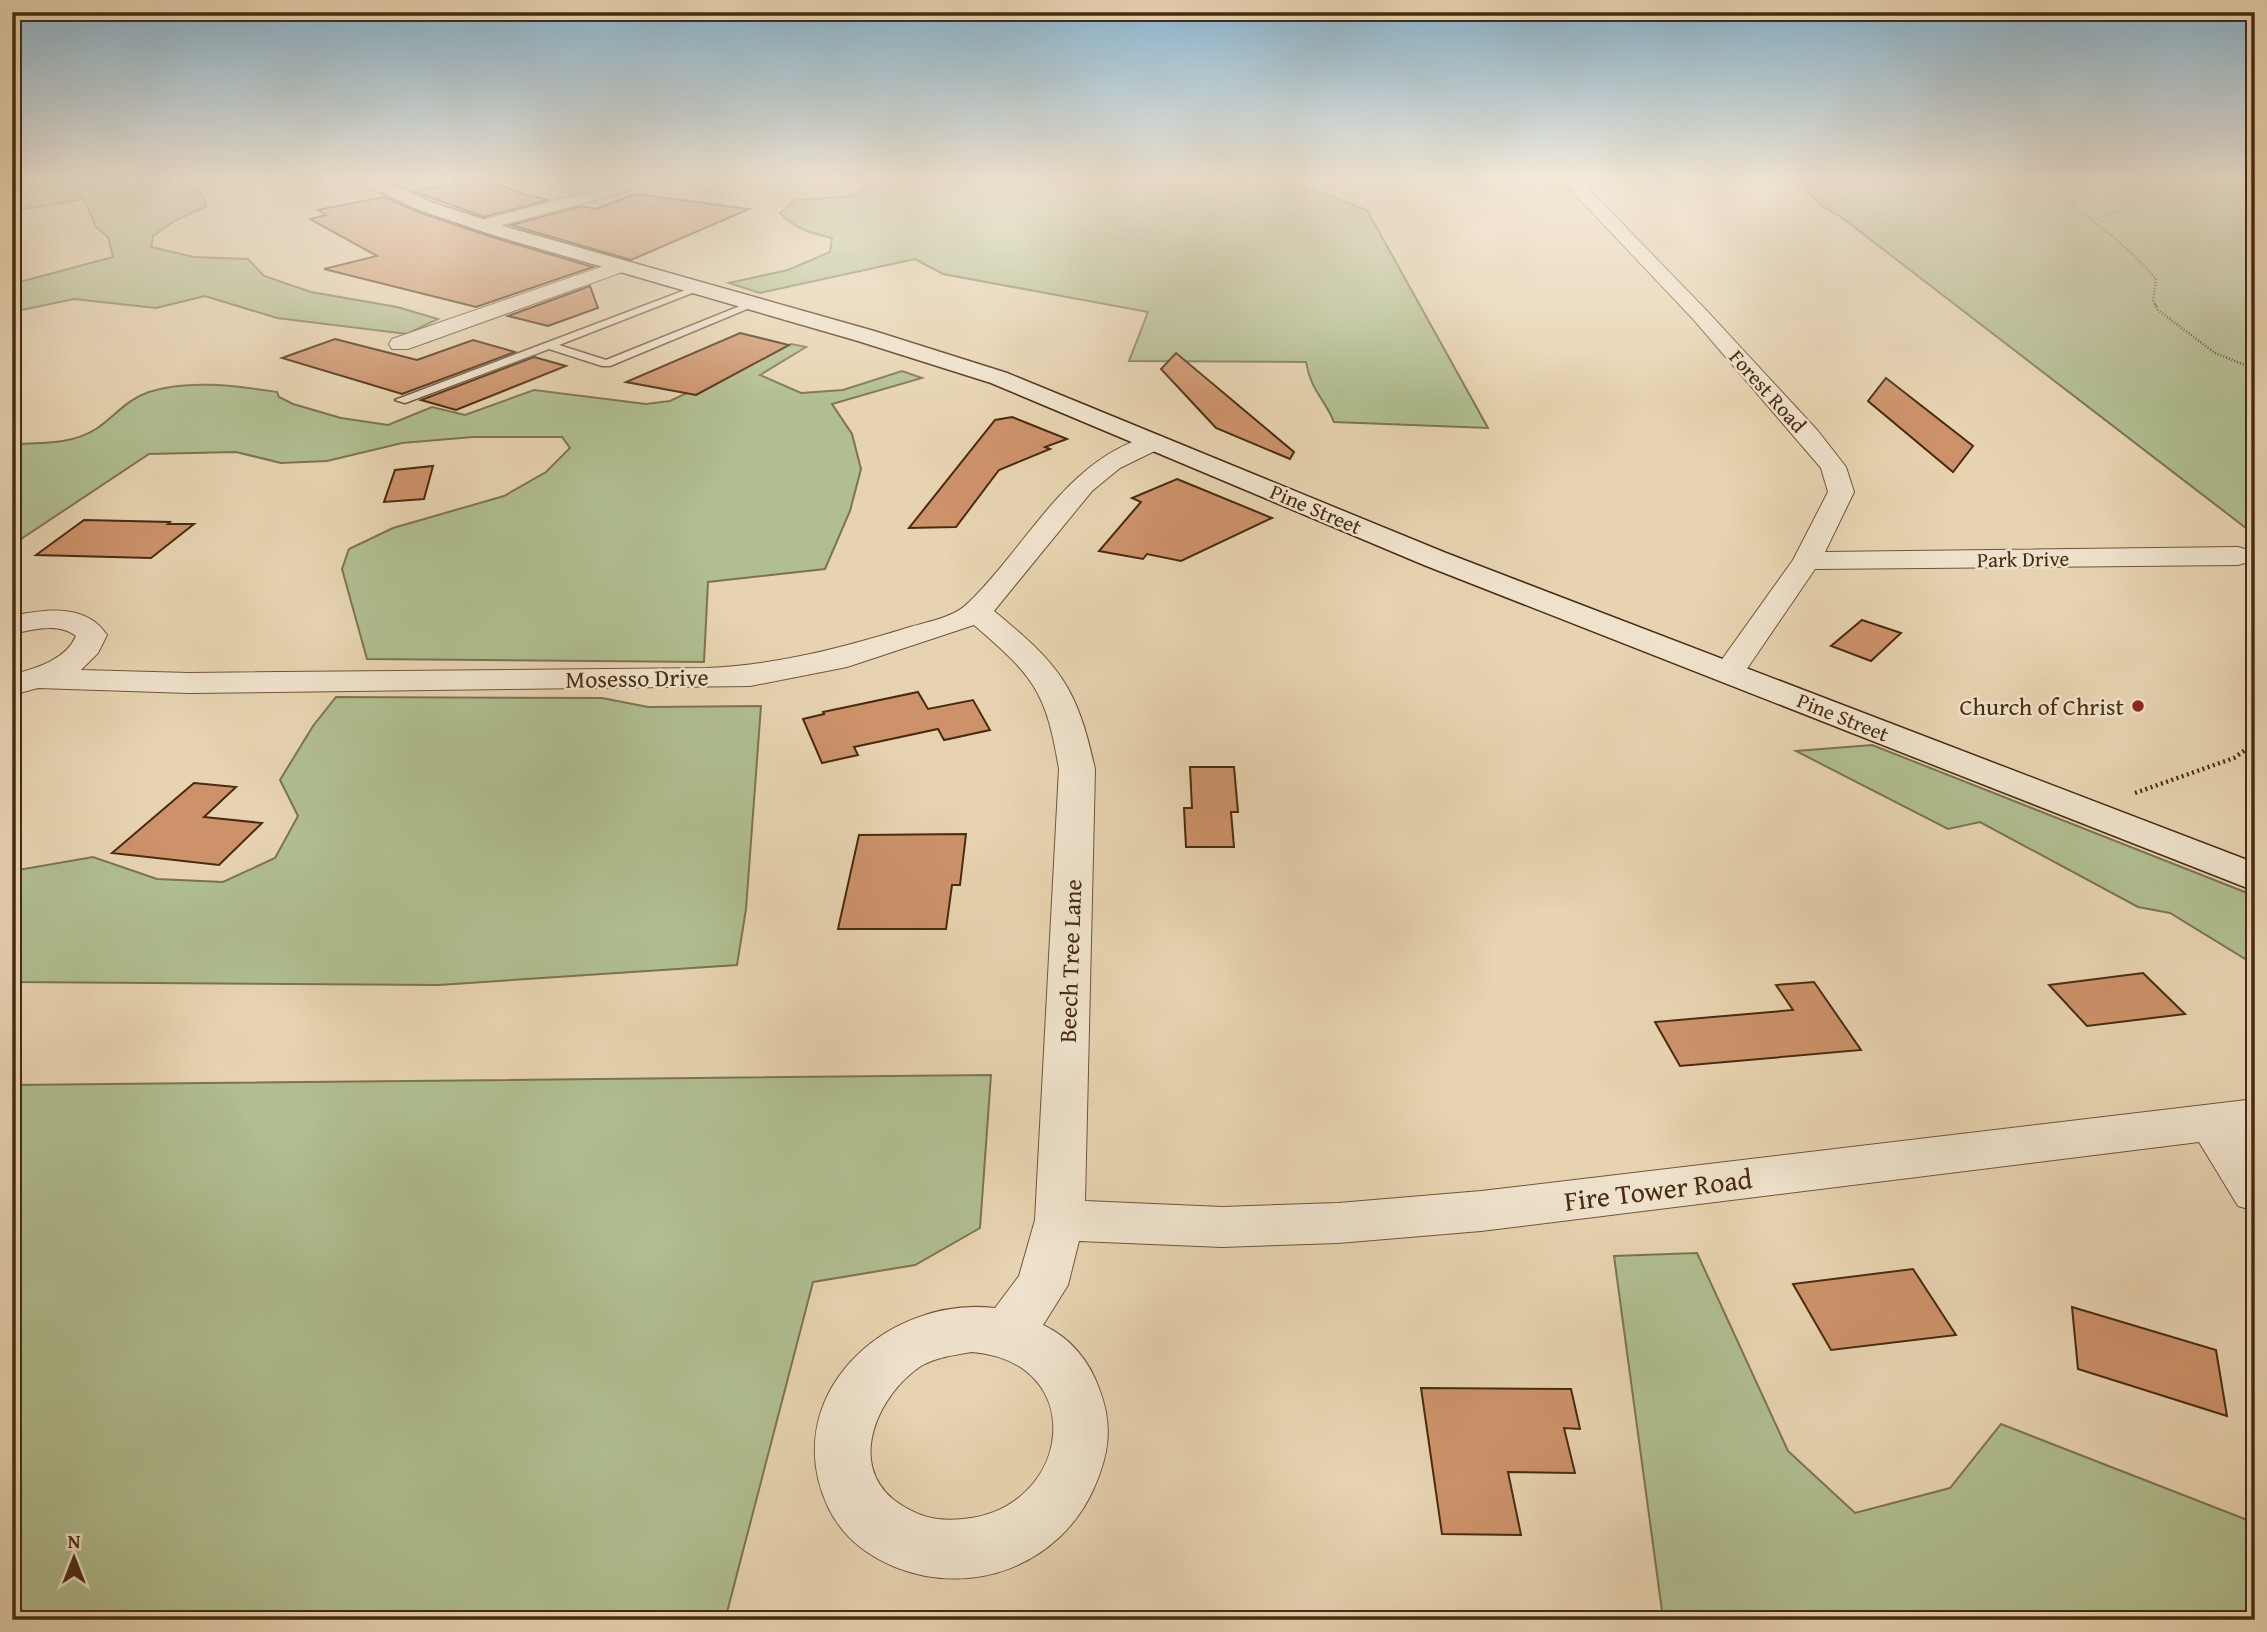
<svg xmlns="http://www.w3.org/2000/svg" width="2267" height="1632" font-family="'Gentium Book Plus',serif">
<rect width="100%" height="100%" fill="#e7d3b0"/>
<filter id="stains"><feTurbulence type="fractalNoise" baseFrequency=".00286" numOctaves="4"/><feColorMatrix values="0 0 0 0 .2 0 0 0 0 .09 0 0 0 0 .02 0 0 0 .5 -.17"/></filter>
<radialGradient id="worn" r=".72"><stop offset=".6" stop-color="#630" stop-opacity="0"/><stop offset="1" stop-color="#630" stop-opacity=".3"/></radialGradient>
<g fill="#b0be90" stroke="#7c7450" stroke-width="2">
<polygon points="12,178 186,178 186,183 201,193 207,206 174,221 153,236 151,247 194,257 248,259 264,276 311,292 397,307 438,319 407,334 277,318 205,296 156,308 74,299 12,312 12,284 113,257 108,237 96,227 84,199 12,211"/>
<path d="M873,178H1281L1367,210L1488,428L1334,422C1324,398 1311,391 1306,362L1129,361L1148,312L943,274L915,259L760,293L729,283L788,270L830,252L832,238C812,233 794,229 780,213L795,200L846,197L863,191V187Z"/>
<polygon points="1790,178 2255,178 2255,535 1841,217 1824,207"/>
<path d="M791,344L806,347L760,375L801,393L843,390L902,371L922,378L832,404L852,434L861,469L850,511L825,569L708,582L704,662L367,659L342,569L349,549L393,528L504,496L546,472L570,448L562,437H473L402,443L327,461L281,463L236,452L149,454L12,545V444C40,443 71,445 96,429C114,417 127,399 149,392C189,379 236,386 277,392L279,397L293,404L341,418L388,425L432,407L465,415L534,390L646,404L670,401Z"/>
<polygon points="336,697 602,698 648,707 761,706 746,909 737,965 439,985 12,982 12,871 93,857 157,879 223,882 275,858 298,816 280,780 313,726"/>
<polygon points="1872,745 2255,896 2255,965 2170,913 2138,907 1980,822 1948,829 1796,751"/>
<polygon points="991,1075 980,1228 915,1265 813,1282 725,1620 12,1620 12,1085"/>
<polygon points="1697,1253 1788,1451 1855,1513 1950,1488 2001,1424 2255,1523 2255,1620 1654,1620 1662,1611 1614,1256"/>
</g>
<g fill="#cd926a" stroke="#482b10" stroke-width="2">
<polygon points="485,179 526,195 549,200 484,217 413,191"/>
<polygon points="635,194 749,209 631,260 511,225 582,206 596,209"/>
<polygon points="384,197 418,212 495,238 593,267 476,307 324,269 377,256 310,219 326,215 318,210"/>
<polygon points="590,286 598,308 548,326 508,316"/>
<polygon points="740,333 789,345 696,395 626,382"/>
<polygon points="335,339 417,360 473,340 515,352 402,394 282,358"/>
<polygon points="1176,353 1294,452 1290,459 1216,428 1161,369"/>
<polygon points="534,357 566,366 456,410 421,400"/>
<polygon points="1886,378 1973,446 1953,472 1868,401"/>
<polygon points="1012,417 1067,439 1045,447 1050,449 999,470 956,527 909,528 995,420"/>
<polygon points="433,466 424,499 384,502 395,470"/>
<polygon points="1177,479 1272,518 1181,561 1147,554 1143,559 1099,551 1141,502 1132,498"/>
<polygon points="84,520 170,522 168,524 194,524 151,558 36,555"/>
<polygon points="1862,620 1901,633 1871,661 1831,646"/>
<polygon points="918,692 928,709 973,700 990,730 944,740 938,729 854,747 858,755 822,763 803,719 824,714 823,712"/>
<polygon points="1190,767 1234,767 1238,812 1231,812 1234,847 1186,847 1184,808 1192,808"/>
<polygon points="194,783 236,787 204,817 262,823 219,865 112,853"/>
<polygon points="966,834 960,885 952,885 946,929 838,929 859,835"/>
<polygon points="2143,973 2185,1014 2087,1026 2049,985"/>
<polygon points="1814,982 1861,1050 1680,1066 1655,1022 1793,1010 1776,985"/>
<polygon points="1913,1269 1956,1335 1831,1350 1793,1284"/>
<polygon points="2072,1307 2216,1350 2227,1416 2078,1369"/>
<polygon points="1421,1388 1571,1389 1580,1429 1564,1428 1575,1473 1508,1472 1521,1535 1442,1534"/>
</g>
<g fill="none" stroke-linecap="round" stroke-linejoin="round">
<g stroke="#705538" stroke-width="3">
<polygon id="lane" points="696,286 705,288 559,345 606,360 750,302 759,304 610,366 602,366 549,349 405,403 395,400"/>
</g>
<g stroke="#705538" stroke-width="2">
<g id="street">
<polygon points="641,178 667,178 665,181 484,230 475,225 478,221"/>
<polygon points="1439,178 1636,178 1628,183 1587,187 1707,311 1818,431 1846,467 1854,492 1825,552 2238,547 2248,550 2252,556 2248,562 2238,565 1815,569 1740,679 1729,682 1718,679 1713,672 1793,560 1828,492 1821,468 1693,319 1569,188 1447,183"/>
<polygon points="621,260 630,266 628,270 408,349 392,349 389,344 392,339"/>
<path d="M1154,435L1163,437L1166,442L1163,447L1120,468L1092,491L994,611C1058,664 1077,685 1095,769L1085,1201L1222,1207L1338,1203L1481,1191L2255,1099V1135L2245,1136L2255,1151V1211L2238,1206L2199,1142L1481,1231L1338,1243L1222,1247L1079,1241L1068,1285L1043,1325C1071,1338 1090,1362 1100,1391C1113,1426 1109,1454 1094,1488C1060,1565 972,1598 895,1567C866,1555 843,1537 829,1509C775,1398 885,1295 995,1308L1019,1276L1035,1220L1059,769C1046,690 1033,676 974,625L847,667L750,686L189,693L38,688L12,695V675C36,668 66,660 76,636C58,622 33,630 12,634V616C45,609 86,603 107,635L98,653L81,670L189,673L707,668C777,665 842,648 910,627C927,622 955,617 968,603C1028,546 1067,456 1154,435ZM972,1352C1091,1362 1072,1509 963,1519C935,1522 916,1516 894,1500C846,1462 880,1393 921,1366C936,1357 955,1355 972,1352Z"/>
</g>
</g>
<g stroke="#482b10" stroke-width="3">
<polygon id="secondary" points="357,178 379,178 431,202 510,228 874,331 1007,373 1446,553 2255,863 2255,891 1424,565 991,383 858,341 496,236 419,210 359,182"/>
</g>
<g stroke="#482b10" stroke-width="2" stroke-dasharray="1 2" stroke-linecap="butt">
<path d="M2013,178C2071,200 2114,232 2156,279L2153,300L2156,306"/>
<polyline points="2171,181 2255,189"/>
<polyline points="2097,219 2124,208 2132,198 2156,192 2171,181 2166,178"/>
</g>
<polyline stroke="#482b10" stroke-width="2.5" stroke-dasharray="1 2" stroke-linecap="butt" points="2155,304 2158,310 2215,353 2255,369"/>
<polyline stroke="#482b10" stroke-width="4.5" stroke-dasharray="2 3.5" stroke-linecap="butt" points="2135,793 2234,758 2255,743"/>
<use href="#lane" fill="#efe2cc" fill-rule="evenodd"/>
<use href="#street" fill="#efe2cc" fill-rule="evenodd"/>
<use href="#secondary" fill="#efe2cc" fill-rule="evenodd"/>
</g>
<linearGradient id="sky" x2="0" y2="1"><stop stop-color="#87b5d1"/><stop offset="0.44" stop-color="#f4ebdb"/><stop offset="1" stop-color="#f4ebdb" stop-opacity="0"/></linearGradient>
<rect width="2267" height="406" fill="url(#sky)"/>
<circle fill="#8f2418" stroke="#efe2cc" stroke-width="2.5" cx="2138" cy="706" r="7"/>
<g text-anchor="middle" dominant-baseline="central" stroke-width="5" stroke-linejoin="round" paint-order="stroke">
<g font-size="21" fill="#482b10" stroke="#efe2cc">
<text transform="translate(1768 391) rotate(48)">Forest Road</text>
<text transform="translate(1316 509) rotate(23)">Pine Street</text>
<text transform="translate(2023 559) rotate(-1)">Park Drive</text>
<text transform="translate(1843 717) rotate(22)">Pine Street</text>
</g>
<g font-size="24" fill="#482b10" stroke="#efe2cc">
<text transform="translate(637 678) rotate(-1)">Mosesso Drive</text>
<text transform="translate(1070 961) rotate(-88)">Beech Tree Lane</text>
</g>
<g font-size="24" fill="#482b10" stroke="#efe2cc" text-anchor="end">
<text x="2124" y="706">Church of Christ</text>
</g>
<g font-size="28" fill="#482b10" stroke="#efe2cc">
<text transform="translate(1658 1189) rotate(-7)">Fire Tower Road</text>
</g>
</g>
<rect width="2267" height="1632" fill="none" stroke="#e7d3b0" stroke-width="42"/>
<rect x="14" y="14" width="2239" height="1604" fill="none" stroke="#482b10" stroke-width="3.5"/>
<rect x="21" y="21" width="2225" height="1590" fill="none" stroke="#482b10" stroke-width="2"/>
<g transform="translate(74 1558)" stroke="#efe2cc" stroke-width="5" paint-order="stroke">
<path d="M0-5L12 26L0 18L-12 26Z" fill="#482b10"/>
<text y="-10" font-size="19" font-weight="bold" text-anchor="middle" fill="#482b10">N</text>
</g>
<rect width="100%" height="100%" filter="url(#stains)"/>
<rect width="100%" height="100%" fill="url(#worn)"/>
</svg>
